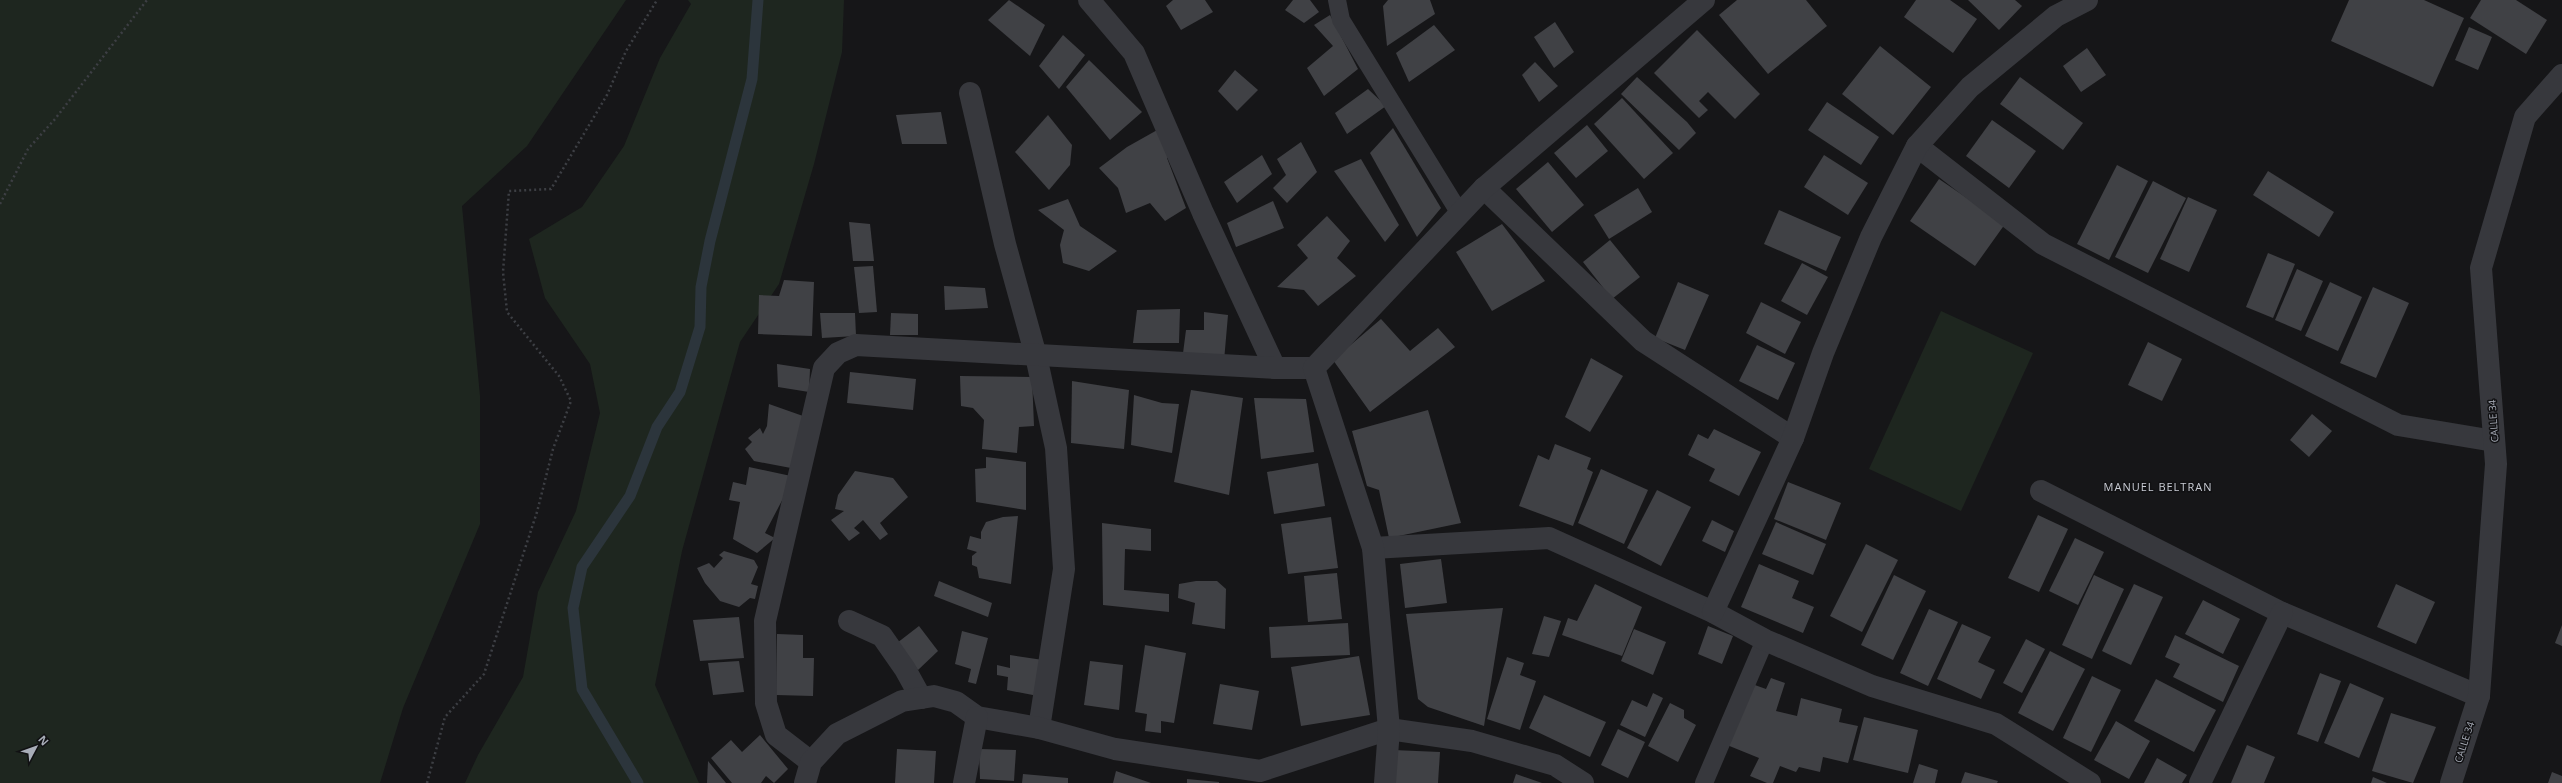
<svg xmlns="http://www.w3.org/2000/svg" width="2562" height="783" font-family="'Open Sans',sans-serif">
<rect width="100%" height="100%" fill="#161618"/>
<g fill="#1e261f">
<polygon points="0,0 626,0 527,146 462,206 480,396 480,524 403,708 380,783 0,783"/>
<polygon points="688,0 844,0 842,52 814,164 779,284 740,342 682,551 655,685 699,783 465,783 478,755 523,677 538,592 576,511 600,413 590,364 545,298 529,239 582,207 624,146 660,58 691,4"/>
<polygon points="1941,311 2033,353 1961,511 1869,469"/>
</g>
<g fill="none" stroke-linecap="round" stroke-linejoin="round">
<polyline stroke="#2c353c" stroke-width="11" points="638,783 582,689 573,608 582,567 630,496 657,427 680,392 700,327 701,287 710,241 752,79 758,0"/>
</g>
<g fill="#404145">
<polygon points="1009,0 1045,25 1030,56 988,20"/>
<polygon points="1173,0 1205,0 1213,12 1181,30 1166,6"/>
<polygon points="1293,0 1310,0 1319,12 1304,23 1285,10"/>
<polygon points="1388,0 1430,0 1435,14 1387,46 1383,6"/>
<polygon points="1737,0 1806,0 1827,26 1768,74 1719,15"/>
<polygon points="1916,0 1950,0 1977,19 1953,53 1904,17"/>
<polygon points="1968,0 2015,0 2022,6 1999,30"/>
<polygon points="2349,0 2424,0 2464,18 2433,87 2331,41"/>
<polygon points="2481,0 2516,0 2547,20 2526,54 2470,18"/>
<polygon points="1330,15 1358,69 1324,96 1307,68 1333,46 1314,25"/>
<polygon points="1555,22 1574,52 1554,68 1534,37"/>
<polygon points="1434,25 1455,50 1409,82 1396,53"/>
<polygon points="2469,27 2492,37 2478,70 2455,60"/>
<polygon points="1697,30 1760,94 1735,119 1708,92 1699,101 1708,110 1699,118 1654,73"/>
<polygon points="1063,35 1085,55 1059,89 1039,66"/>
<polygon points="1880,46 1931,87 1893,135 1842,94"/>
<polygon points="2087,48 2106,75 2081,92 2063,66"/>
<polygon points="1089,60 1142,112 1110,140 1066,87"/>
<polygon points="1535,62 1558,86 1539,102 1522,75"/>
<polygon points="1235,70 1258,90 1237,111 1218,91"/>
<polygon points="1637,77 1687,122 1696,133 1679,150 1621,94"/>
<polygon points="2020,77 2083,123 2063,150 2000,104"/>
<polygon points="1368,89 1386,106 1347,134 1335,113"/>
<polygon points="1622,98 1673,153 1644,179 1594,124"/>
<polygon points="1827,102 1879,137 1861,165 1808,130"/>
<polygon points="941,112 947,144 902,144 896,115"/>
<polygon points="1048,115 1072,145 1070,165 1049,190 1015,152"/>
<polygon points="1992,120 2036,151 2009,188 1966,156"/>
<polygon points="1587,125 1608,151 1576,178 1554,153"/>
<polygon points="1393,128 1441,208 1417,237 1370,153"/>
<polygon points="1159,129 1172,155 1167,158 1186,208 1165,221 1150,203 1126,213 1118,188 1099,168 1127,147"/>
<polygon points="1301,142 1317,172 1287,203 1273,188 1286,175 1277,159"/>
<polygon points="1262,155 1272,174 1237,203 1224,182"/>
<polygon points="1824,155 1868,183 1848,215 1804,187"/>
<polygon points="1361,159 1399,225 1385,242 1334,171"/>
<polygon points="1548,162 1584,205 1552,232 1516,189"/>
<polygon points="2117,165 2148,181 2109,260 2077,244"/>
<polygon points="2268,171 2334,212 2319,237 2253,195"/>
<polygon points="1939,179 2005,224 1975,266 1910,221"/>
<polygon points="2153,181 2186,198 2148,273 2115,257"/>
<polygon points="1638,188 1652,212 1609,239 1594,215"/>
<polygon points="2188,197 2217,210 2189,272 2160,259"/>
<polygon points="1068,199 1080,226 1117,251 1089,271 1063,263 1060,245 1064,230 1038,210"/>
<polygon points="1273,201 1284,228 1236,247 1227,223"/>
<polygon points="1779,210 1841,237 1826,271 1764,244"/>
<polygon points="1327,216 1350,241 1337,258 1356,276 1318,306 1304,290 1277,287 1308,258 1297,245"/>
<polygon points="849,222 870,224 874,261 853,261"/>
<polygon points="1502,224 1545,281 1492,311 1456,252"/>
<polygon points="1610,240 1640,277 1612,299 1583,262"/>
<polygon points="2268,253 2295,264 2273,318 2246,307"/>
<polygon points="1802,263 1828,277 1807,315 1781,301"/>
<polygon points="873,266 877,312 859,313 854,267"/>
<polygon points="2297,269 2323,281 2301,331 2275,320"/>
<polygon points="784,280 814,282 812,336 758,334 759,295 779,296"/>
<polygon points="1678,282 1709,295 1685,350 1655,338"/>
<polygon points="2330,282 2362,297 2338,351 2305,336"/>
<polygon points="944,286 985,288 988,308 945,310"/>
<polygon points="2373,287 2409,303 2376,378 2340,363"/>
<polygon points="1761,302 1801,322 1785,354 1746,333"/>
<polygon points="1180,309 1179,343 1133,343 1137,310"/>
<polygon points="1204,312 1228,315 1224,361 1182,361 1186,330 1204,330"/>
<polygon points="820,313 855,313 856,336 822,338"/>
<polygon points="891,313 918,314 918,335 890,335"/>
<polygon points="1381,319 1410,351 1438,328 1455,347 1370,412 1333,360"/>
<polygon points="2148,342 2182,359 2162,401 2128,385"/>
<polygon points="1757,345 1795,363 1778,400 1739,381"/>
<polygon points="1591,358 1623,376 1590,432 1565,417"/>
<polygon points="777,364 810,369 809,392 778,387"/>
<polygon points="850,372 916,379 913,410 847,403"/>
<polygon points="960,376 1032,377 1034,426 1019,427 1017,453 982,449 984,420 973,408 961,406"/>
<polygon points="1072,381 1129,390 1124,449 1071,443"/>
<polygon points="1191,390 1243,398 1229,495 1174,482"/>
<polygon points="1134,395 1162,403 1179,404 1172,453 1131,445"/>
<polygon points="1254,398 1306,399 1314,452 1261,459"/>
<polygon points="769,404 803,416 791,468 754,461 745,449 752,442 748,438 760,428 763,434 767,426"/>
<polygon points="1428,410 1461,523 1389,538 1379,490 1367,486 1352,431"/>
<polygon points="2312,414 2332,431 2309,457 2290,440"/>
<polygon points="1714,429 1761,452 1739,496 1709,481 1715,469 1688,455 1698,434 1708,439"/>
<polygon points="1555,444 1591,458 1587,469 1593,472 1573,526 1519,506 1538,455 1549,460"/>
<polygon points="986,457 1026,462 1026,510 976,502 975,469 986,468"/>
<polygon points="1318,463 1325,506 1274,514 1267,472"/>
<polygon points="749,467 791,476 788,489 765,533 775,538 757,553 733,539 740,502 729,500 733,482 746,485"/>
<polygon points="1601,469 1648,490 1624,544 1578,523"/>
<polygon points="855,471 893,478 908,497 880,523 888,534 880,540 863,520 854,528 860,533 849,541 831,520 844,511 835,509 838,495"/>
<polygon points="1788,482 1841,503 1826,540 1774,519"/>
<polygon points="1657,490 1691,507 1661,566 1627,548"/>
<polygon points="2038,515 2068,529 2039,592 2008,578"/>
<polygon points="1018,516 1011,584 979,578 977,567 972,565 972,556 977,552 967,549 970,536 981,539 981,532 986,522 1003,517"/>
<polygon points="1331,517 1338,568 1288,574 1281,524"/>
<polygon points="1712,520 1734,531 1725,552 1702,541"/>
<polygon points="1776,522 1826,544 1813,575 1762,554"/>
<polygon points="1102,523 1151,529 1151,551 1125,549 1124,590 1169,594 1169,612 1103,605"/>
<polygon points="2075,538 2104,552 2078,605 2049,591"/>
<polygon points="1866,544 1898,560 1862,632 1830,616"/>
<polygon points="724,551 754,560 758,567 751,584 758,586 755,599 750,598 739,607 720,601 705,583 697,568 709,563 714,568 723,558 719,555"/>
<polygon points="1441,559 1447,603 1405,608 1400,564"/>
<polygon points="1759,564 1799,581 1792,598 1814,607 1803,633 1741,607"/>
<polygon points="1337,573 1342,619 1308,622 1304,576"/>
<polygon points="1894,575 1926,591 1893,660 1861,645"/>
<polygon points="2094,575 2124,589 2092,659 2062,645"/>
<polygon points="939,581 992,603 988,617 934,596"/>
<polygon points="1196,581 1217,581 1226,589 1225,629 1192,624 1195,603 1178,598 1179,584"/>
<polygon points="1595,584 1642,607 1622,656 1562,635 1568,618 1577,621"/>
<polygon points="2134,584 2163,597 2131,665 2102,651"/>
<polygon points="2396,584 2435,602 2416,644 2377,627"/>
<polygon points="2203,600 2240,619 2223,654 2185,634"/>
<polygon points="1503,608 1484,726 1428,707 1418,699 1406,614"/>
<polygon points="1929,609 1958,622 1928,686 1900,673"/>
<polygon points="1544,616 1561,621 1549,657 1532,654"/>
<polygon points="739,617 744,658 700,661 693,620"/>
<polygon points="1348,623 1350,655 1271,658 1269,627"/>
<polygon points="1962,624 1991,637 1978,662 1995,670 1981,699 1937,679"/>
<polygon points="2562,625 2562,646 2555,643"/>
<polygon points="919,626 938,651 918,670 897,643"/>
<polygon points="1708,626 1733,636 1722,664 1698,654"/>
<polygon points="1634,629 1666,642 1653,675 1621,661"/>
<polygon points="962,631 988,638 976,684 968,682 971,669 955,664"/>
<polygon points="777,634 803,635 803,658 814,658 813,696 776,695"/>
<polygon points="2175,635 2239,666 2223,702 2173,677 2180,664 2165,657"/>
<polygon points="2026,639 2045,649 2022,693 2003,683"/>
<polygon points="1145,645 1186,653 1174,723 1161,721 1161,733 1145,731 1147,714 1135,712"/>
<polygon points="2050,651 2085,669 2053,731 2018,713"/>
<polygon points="1010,655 1043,660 1038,696 1007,690 1008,677 997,675 997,665 1010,668"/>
<polygon points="1359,656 1370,715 1301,726 1291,667"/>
<polygon points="1507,657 1524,663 1520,675 1536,681 1520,730 1487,719"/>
<polygon points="739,661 744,692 713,695 708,663"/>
<polygon points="1090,661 1123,665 1119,710 1084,705"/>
<polygon points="2320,673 2341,681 2318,742 2297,734"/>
<polygon points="2092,676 2121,690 2091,752 2063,738"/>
<polygon points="1771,678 1785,683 1776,711 1797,716 1801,698 1842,709 1839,722 1858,726 1848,763 1823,757 1820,772 1799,767 1796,772 1780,766 1773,783 1767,783 1750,776 1759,758 1727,745 1752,684 1766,689"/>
<polygon points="2156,679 2216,710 2194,752 2134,721"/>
<polygon points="2350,683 2384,698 2359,758 2324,743"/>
<polygon points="1220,684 1259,691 1252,730 1213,724"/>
<polygon points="1653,693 1663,698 1645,737 1620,725 1632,700 1647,707"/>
<polygon points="1544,695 1606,722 1590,757 1529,728"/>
<polygon points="1670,703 1684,710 1684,718 1696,725 1678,762 1648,746"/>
<polygon points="2391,713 2436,727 2413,783 2372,771"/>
<polygon points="1864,717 1918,730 1908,773 1853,760"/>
<polygon points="2116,721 2150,741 2129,779 2094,760"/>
<polygon points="1618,729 1645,742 1628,778 1601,765"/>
<polygon points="760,735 788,769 774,783 766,776 761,783 732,783 711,758 731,740 742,752"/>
<polygon points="2247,745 2275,757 2264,783 2231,783"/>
<polygon points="897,749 936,751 934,783 895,783"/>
<polygon points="979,749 1016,750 1014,781 980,779"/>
<polygon points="1393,750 1440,752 1438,783 1391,783"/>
<polygon points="2157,758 2187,775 2182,783 2144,783"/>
<polygon points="708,761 726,783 707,783"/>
<polygon points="1919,764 1938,770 1935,783 1913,783"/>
<polygon points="1116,771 1151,783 1113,783"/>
<polygon points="1965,772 1998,781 1997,783 1961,783"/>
<polygon points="2552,772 2562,776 2562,783 2548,783"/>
<polygon points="1023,774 1068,778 1068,783 1022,783"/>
<polygon points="1516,774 1542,783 1513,783"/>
<polygon points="2373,777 2387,783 2371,783"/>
<polygon points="1187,779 1219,782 1219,783 1187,783"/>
</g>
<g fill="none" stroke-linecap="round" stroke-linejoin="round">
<g stroke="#3d3f44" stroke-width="2.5" stroke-dasharray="2 3" stroke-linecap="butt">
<polyline points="0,204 28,149 55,119 147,0"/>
<polyline points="427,783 445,717 484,674 537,512 553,449 571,401 559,376 507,312 503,272 509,191 551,189 607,95 626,51 657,0"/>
</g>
<g stroke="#37383d" stroke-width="18">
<polyline points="1337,0 1341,20 1459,212"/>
<polyline points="1704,783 1765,640"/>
</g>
<g stroke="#37383d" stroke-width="22">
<polyline points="1089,0 1134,53 1203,213 1275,368"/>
<polyline points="970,93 1005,244 1036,356 1056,448 1064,569 1039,728"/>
<polyline points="1917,146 2043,244 2398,425 2494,441"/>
<polyline points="1484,188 1643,341 1793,438"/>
<polyline points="2041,491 2282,613 2479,696"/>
<polyline points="1373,548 1549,538 1713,612 1765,640 1872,686 1996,724 2090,783"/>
<polyline points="1713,612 1793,438 1823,353 1871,237 1917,146 1970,87 2056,16 2087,0"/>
<polyline points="849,621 882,636 905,669 921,698"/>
<polyline points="811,762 776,735 766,703 765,621 824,368 838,353 856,345 1275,368 1314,368"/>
<polyline points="805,783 811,762 837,734 902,701 934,696 956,702 977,717 1039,728 1115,749 1260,771 1389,729 1472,741 1555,765 1583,783"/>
<polyline points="964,783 977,717"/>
<polyline points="1385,783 1389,729 1373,548 1314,368 1484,188 1704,0"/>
<polyline points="2200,783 2282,613"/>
<polyline points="2451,783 2479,696 2496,464 2481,268 2525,117 2562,75"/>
</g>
</g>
<g text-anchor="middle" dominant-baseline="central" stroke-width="3" stroke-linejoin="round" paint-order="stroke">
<g font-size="10" fill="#a8adb8" stroke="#111113">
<text transform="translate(2493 421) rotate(-94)">CALLE 34</text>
<text transform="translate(2464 742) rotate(-72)">CALLE 34</text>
</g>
<g font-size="11" letter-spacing="1" fill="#c9ccd4" stroke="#111113">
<text x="2158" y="486">MANUEL BELTRAN</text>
</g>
</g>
<g transform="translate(36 747) rotate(49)" stroke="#111113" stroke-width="3" paint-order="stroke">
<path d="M0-3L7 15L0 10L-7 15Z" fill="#a8adb8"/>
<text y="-6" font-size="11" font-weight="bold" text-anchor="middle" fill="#a8adb8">N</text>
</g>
</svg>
